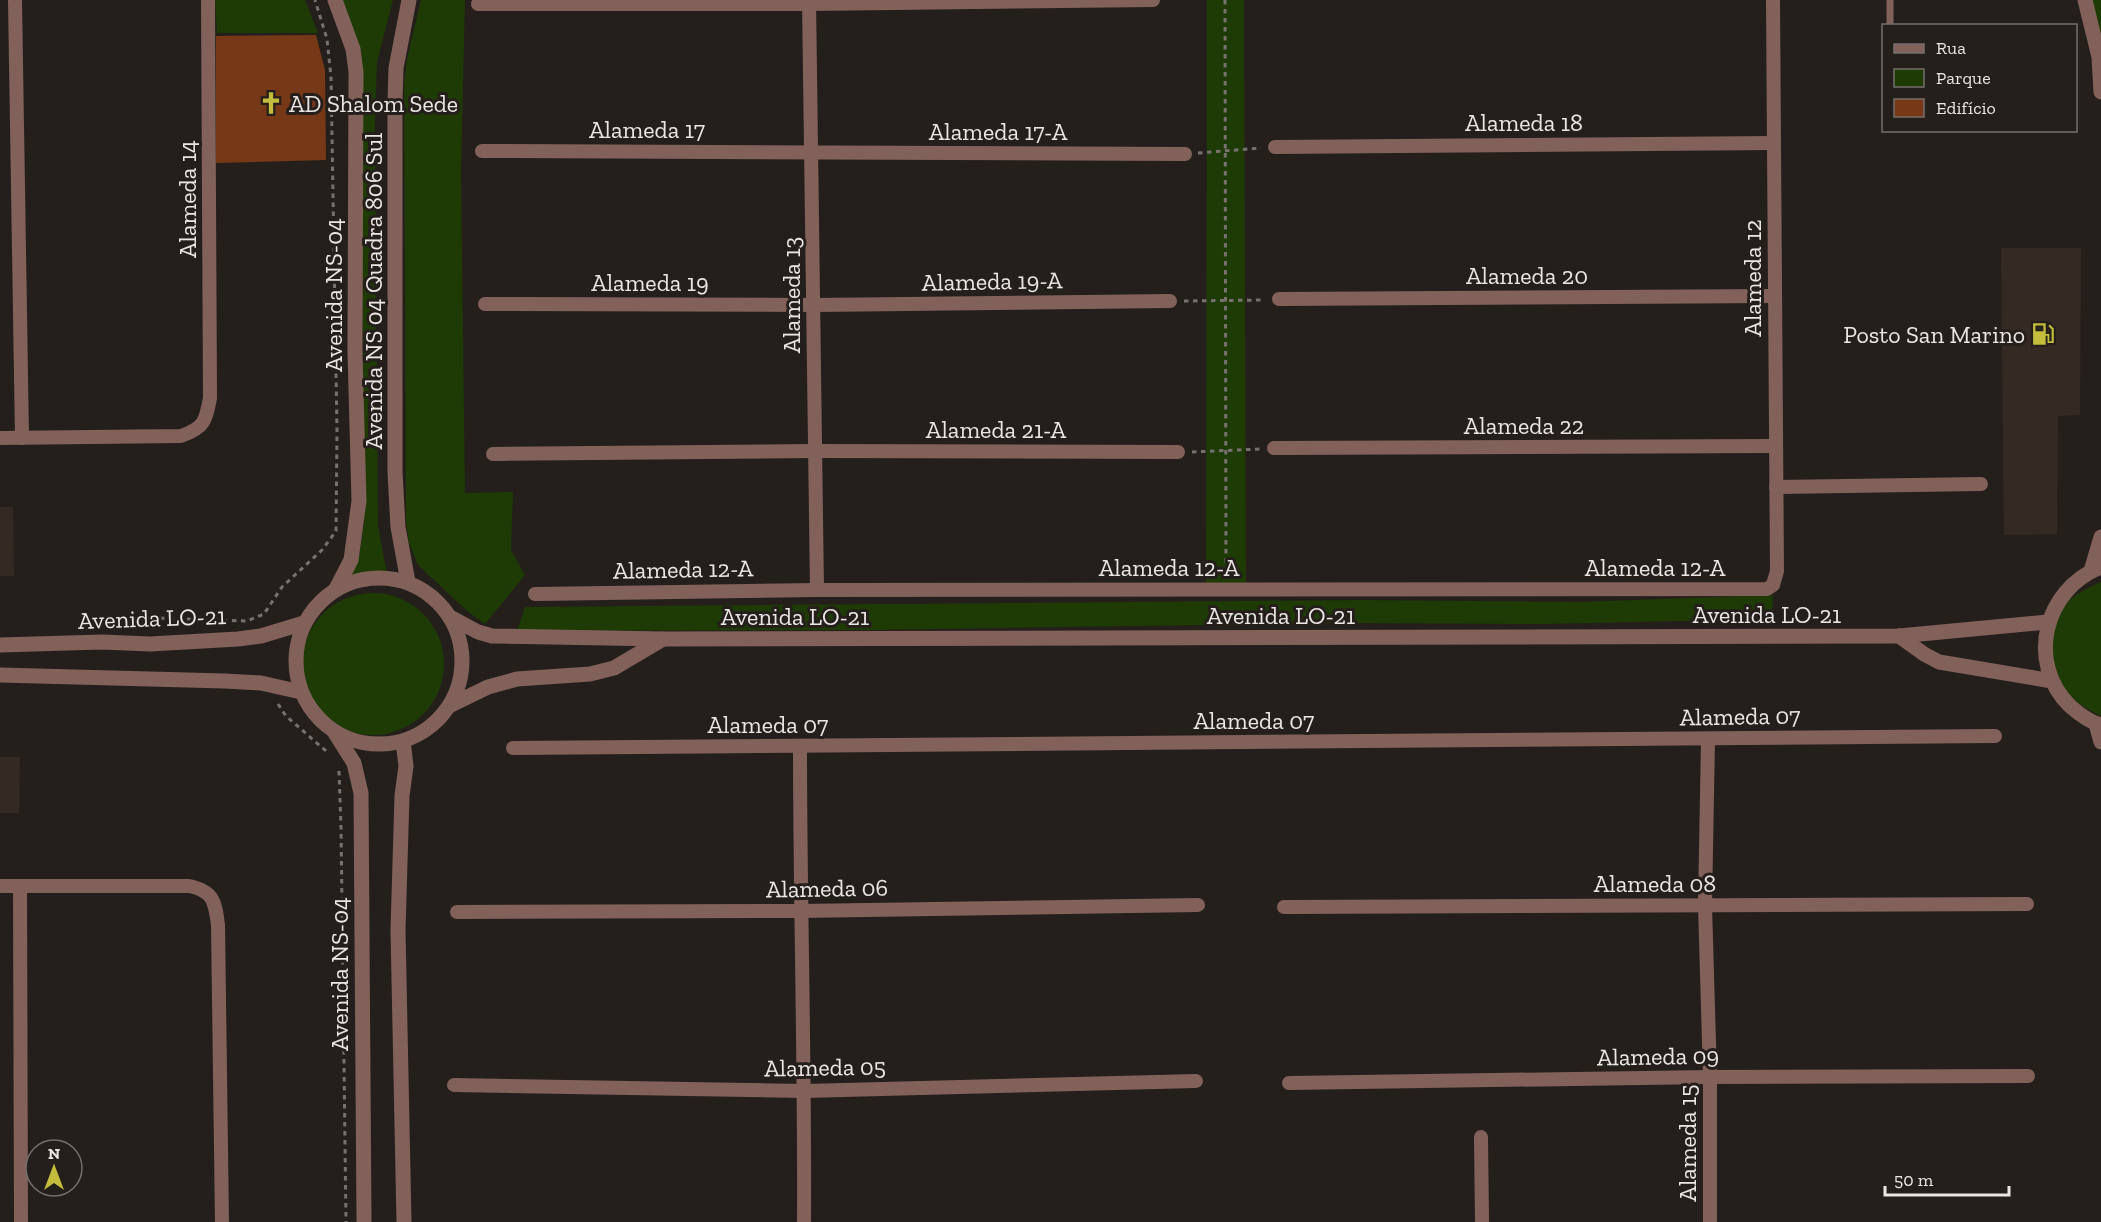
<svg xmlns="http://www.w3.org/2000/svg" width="2101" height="1222" font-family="'Zilla Slab',serif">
<rect width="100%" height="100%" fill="#251f1c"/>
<g fill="#352924">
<polygon points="2001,248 2081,248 2080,415 2058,416 2057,534 2004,535"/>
<polygon points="0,507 13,507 14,576 0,576"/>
<polygon points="0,757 20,757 19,813 0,813"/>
</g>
<g fill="#1e3a05">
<polygon points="215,0 305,0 318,33 217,33"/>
<polygon points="342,0 393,0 377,62 375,119 378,526 387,574 370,573 351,575 359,556 364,523 362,186"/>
<polygon points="421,0 465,0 461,171 465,493 513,492 511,550 525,575 485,624 467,611 418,565 409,543 406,522 404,82 407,59"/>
<polygon points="1207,0 1244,0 1246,586 1206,585"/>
<polygon points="2090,0 2101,0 2101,42"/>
<path d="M2101,582V716C2068,701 2051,681 2053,644C2053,631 2055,619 2062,608C2071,595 2088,588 2101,582Z"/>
<circle cx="373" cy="664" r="71"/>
<polygon points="1773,595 1772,619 1545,624 1338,623 864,630 517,631 525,607 1364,600 1579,602"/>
</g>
<polygon fill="#763816" points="316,35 325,70 326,160 216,163 216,36"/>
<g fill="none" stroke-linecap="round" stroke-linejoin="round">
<g stroke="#77716f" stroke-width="3" stroke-dasharray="4.5 4.5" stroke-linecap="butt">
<polyline points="1225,0 1226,574"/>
<polyline points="1198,153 1261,148"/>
<polyline points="1184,301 1264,300"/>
<polyline points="1192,452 1260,449"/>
<polyline points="152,629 153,618 247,621 264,614 282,587 322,550 336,531 337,431 331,77 327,39 315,0"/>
<polyline points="278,704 286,716 326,751"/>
<polyline points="339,771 341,827 346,1222"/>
</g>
<polyline stroke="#82615a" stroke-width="7" points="1890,26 1890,0"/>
<g stroke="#82615a" stroke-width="14">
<polyline points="15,0 22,438"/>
<polyline points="809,0 817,590"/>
<polyline points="478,4 809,4 1153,0"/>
<polyline points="1275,147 1774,143"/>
<polyline points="482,151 1185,154"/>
<polyline points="1279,299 1775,296"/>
<polyline points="485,304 815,305 1170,301"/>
<path d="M0,438L181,436C204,428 206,421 210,398L208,0"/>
<polyline points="1274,448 1775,446"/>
<polyline points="493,454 814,451 1178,452"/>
<polyline points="1776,487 1981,484"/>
<polyline points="535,594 817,590 1767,589 1773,585 1777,571 1773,0"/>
<polyline points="1708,739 1705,905 1710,1077 1710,1222"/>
<path d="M800,746C800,905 805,1063 804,1222"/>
<polyline points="513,748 1995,736"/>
<path d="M0,886H189C214,891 215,902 218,925L222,1222"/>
<polyline points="20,886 21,1222"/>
<polyline points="1284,907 2027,904"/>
<polyline points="457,912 800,911 1198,905"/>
<polyline points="1289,1083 1710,1077 2028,1076"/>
<polyline points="454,1085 805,1091 1196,1081"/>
<polyline points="1481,1137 1482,1222"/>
</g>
<g stroke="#82615a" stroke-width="15">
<polyline points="335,0 353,49 356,72 355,352 359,501 351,560 336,589"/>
<polyline points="2085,0 2099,57 2101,92"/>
<path d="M2101,567C2044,589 2026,663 2070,706C2079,714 2089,722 2101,725"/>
<polyline points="2091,571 2101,537"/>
<circle cx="379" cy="661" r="83"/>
<polyline points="408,582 398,527 395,472 395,102 396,68 409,0"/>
<polyline points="452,618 478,632 492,636 663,639 1899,636 2048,622"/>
<polyline points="1899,636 1924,654 1939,662 2052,681"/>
<polyline points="0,645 102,642 150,644 238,639 261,636 304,623"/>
<polyline points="0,675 225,681 261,683 301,692"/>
<polyline points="451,705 488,687 517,679 590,674 614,668 663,639"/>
<polyline points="2096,724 2101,742"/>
<polyline points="335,733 354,763 361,793 364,1222"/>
<polyline points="403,741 406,766 402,796 398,930 404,1222"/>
</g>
</g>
<defs>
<g id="church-bare" transform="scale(1.8)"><path d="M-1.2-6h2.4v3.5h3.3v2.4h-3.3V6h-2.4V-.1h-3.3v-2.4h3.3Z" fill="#c4bc3d" stroke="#251f1c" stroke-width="2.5" paint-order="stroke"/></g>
<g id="fuel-bare" transform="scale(1.8)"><path d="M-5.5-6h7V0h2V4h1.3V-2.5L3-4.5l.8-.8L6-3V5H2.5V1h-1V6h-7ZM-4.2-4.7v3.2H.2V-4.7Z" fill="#c4bc3d" stroke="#251f1c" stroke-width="2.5" paint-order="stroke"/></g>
</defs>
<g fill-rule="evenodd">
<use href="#church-bare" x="271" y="103"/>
<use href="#fuel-bare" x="2043" y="334"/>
</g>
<g text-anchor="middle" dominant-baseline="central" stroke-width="6" stroke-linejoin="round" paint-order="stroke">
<g font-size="24" fill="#eae6e4" stroke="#251f1c" text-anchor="start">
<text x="289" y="103">AD Shalom Sede</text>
<text x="2025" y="334" text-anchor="end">Posto San Marino</text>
</g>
<g font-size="24" fill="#eae6e4" stroke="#251f1c">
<text x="1524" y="122">Alameda 18</text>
<text x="647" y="129">Alameda 17</text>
<text x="998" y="131">Alameda 17-A</text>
<text transform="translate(187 199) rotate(-90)">Alameda 14</text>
<text x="1527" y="275">Alameda 20</text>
<text transform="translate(1752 278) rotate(-90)">Alameda 12</text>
<text transform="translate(992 281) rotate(-1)">Alameda 19-A</text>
<text x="650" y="282">Alameda 19</text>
<text transform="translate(373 291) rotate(-90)">Avenida NS 04 Quadra 806 Sul</text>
<text transform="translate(333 295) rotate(-90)">Avenida NS-04</text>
<text transform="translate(791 295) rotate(-90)">Alameda 13</text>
<text x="1524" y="425">Alameda 22</text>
<text x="996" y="429">Alameda 21-A</text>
<text x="1169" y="567">Alameda 12-A</text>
<text x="1655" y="567">Alameda 12-A</text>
<text transform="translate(683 569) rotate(-1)">Alameda 12-A</text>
<text x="1767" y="614">Avenida LO-21</text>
<text x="1281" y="615">Avenida LO-21</text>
<text x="795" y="616">Avenida LO-21</text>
<text transform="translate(152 618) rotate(-2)">Avenida LO-21</text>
<text transform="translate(1740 716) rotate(-1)">Alameda 07</text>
<text x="1254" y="720">Alameda 07</text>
<text x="768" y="724">Alameda 07</text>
<text x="1655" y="883">Alameda 08</text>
<text transform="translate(827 888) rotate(-1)">Alameda 06</text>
<text transform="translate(339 974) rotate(-90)">Avenida NS-04</text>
<text transform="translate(1658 1056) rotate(-1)">Alameda 09</text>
<text transform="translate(825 1067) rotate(-1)">Alameda 05</text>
<text transform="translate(1687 1143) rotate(-90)">Alameda 15</text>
</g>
</g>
<rect x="1882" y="24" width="195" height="108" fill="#251f1c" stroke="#746f6c" stroke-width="1.5"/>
<rect x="1894" y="44" width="30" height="9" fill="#82615a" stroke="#746f6c" stroke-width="1.5"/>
<text x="1936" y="54" font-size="18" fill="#eae6e4">Rua</text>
<rect x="1894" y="69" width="30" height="18" fill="#1e3a05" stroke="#746f6c" stroke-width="1.5"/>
<text x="1936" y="84" font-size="18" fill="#eae6e4">Parque</text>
<rect x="1894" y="99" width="30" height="18" fill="#763816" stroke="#746f6c" stroke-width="1.5"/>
<text x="1936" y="114" font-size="18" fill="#eae6e4">Edifício</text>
<g transform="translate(54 1168)"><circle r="28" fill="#251f1c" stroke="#746f6c" stroke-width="1.5"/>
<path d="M0-4.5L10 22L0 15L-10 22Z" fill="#c4bc3d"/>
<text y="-9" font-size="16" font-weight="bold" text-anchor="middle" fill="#eae6e4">N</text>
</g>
<path d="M1885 1186v9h124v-9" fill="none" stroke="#eae6e4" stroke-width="3"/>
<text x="1894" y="1186" font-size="18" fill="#eae6e4" stroke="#251f1c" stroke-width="4.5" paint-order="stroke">50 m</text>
</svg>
